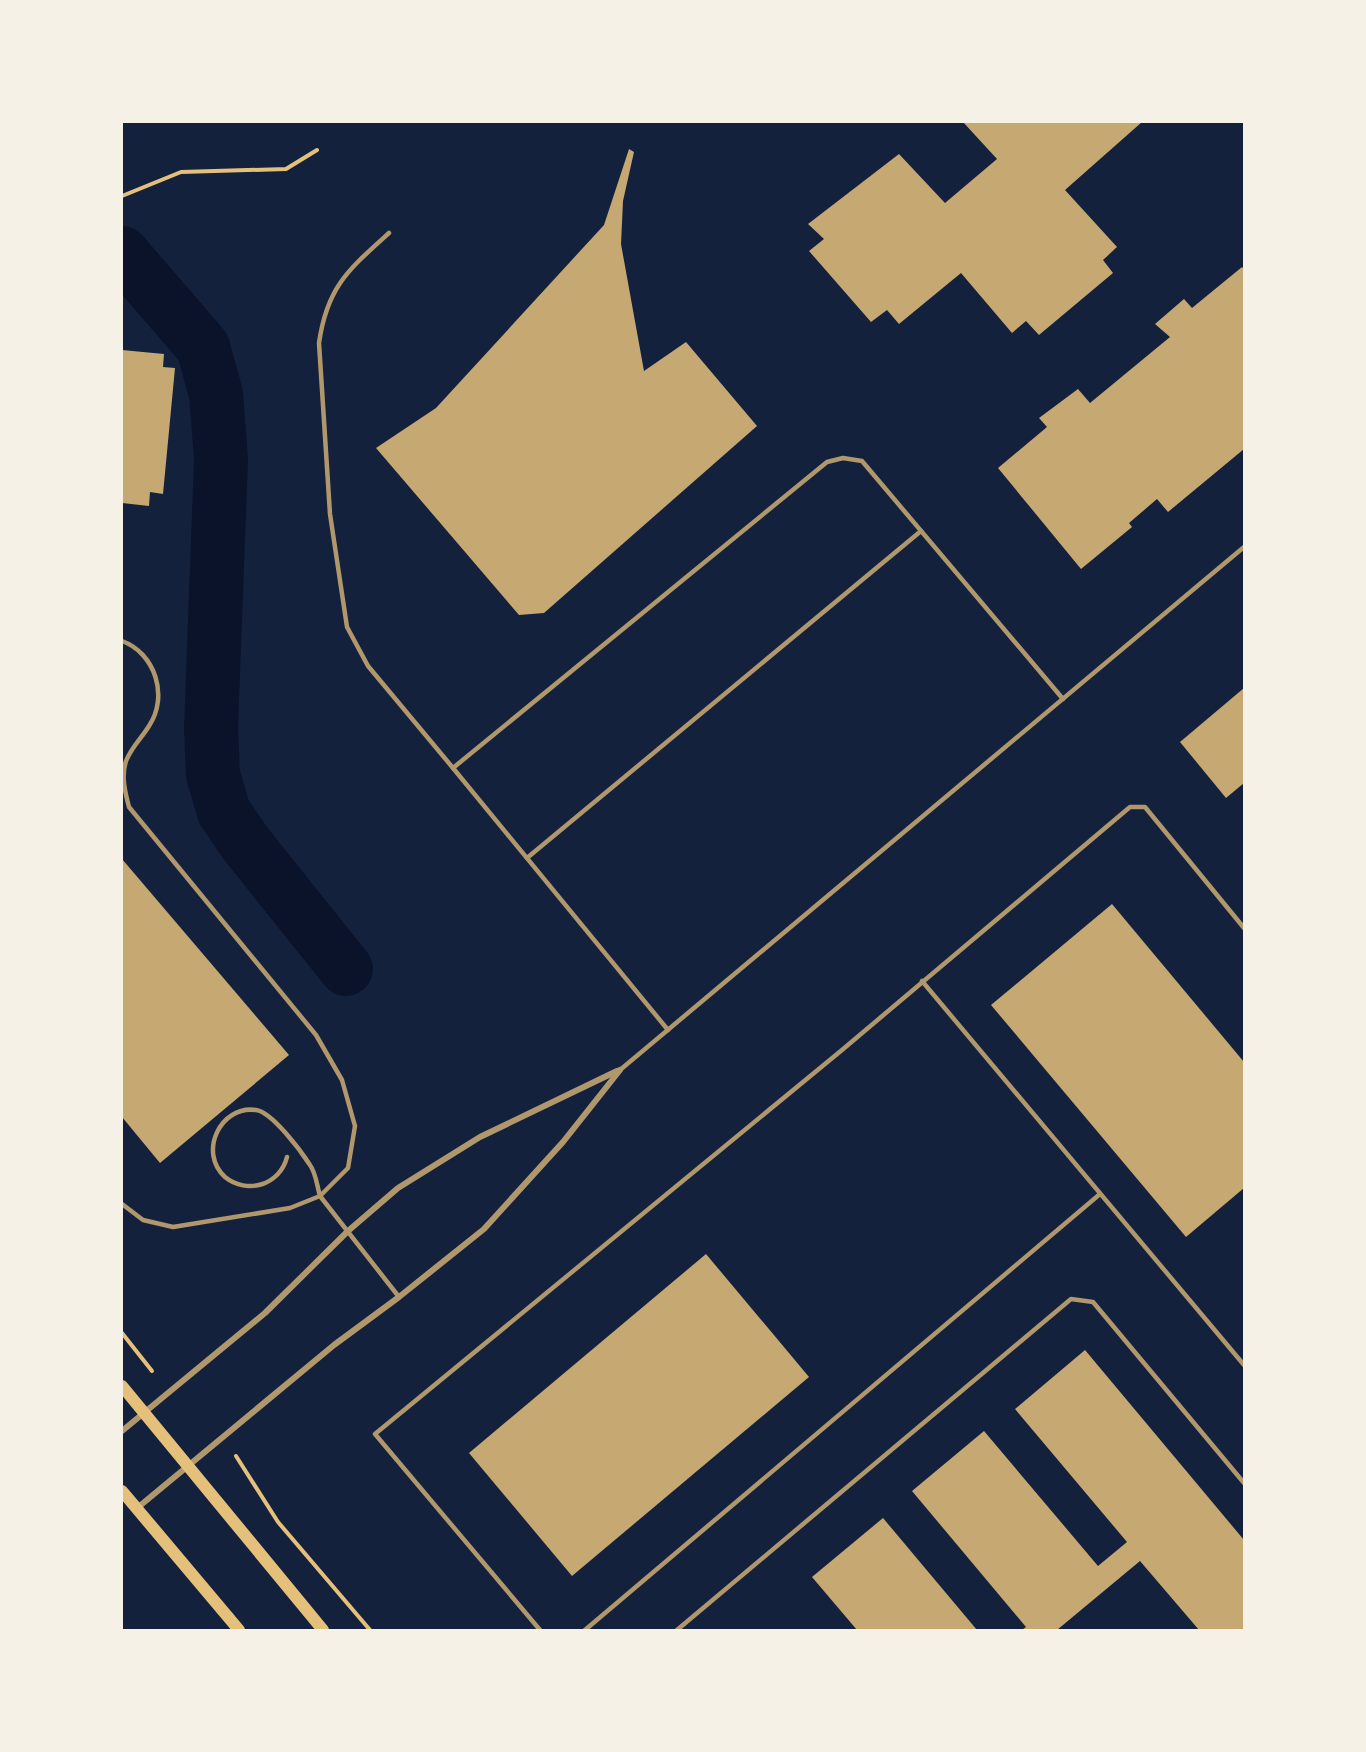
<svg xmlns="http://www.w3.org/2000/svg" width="1366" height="1752" font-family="Jost,sans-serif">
<rect width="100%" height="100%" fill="#14213d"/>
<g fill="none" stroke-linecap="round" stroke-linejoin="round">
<polyline stroke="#0b132b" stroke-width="54" points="122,253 203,347 216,394 221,459 211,728 213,775 224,812 246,844 346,969"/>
</g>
<g fill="#c6a872">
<polygon points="963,122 1142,122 1065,190 1117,247 1103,260 1113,273 1039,335 1026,321 1012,333 961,273 899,324 887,310 871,322 809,251 824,239 808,224 899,154 945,203 997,159"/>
<polygon points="629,149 634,152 623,201 621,244 644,371 686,342 757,426 544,613 519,615 376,448 436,408 604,225"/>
<polygon points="1242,267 1244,270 1244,449 1168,512 1157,499 1129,523 1132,527 1081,569 998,468 1047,427 1039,418 1078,389 1090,403 1170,337 1155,324 1184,299 1192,308"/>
<polygon points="122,350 164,354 163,367 175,368 163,494 150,492 149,506 122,503"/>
<polygon points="1244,688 1244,783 1226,798 1180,742"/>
<polygon points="122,859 289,1055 160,1163 122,1117"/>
<polygon points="1112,904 1244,1062 1244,1188 1186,1237 991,1005"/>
<polygon points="706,1254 809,1377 572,1576 469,1453"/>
<polygon points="1085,1350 1244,1540 1244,1630 1199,1630 1140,1561 1057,1630 1022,1630 1026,1627 912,1491 984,1431 1098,1566 1127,1542 1015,1409"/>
<polygon points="883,1518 977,1630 857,1630 812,1577"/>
</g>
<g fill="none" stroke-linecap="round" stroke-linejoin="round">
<g stroke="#e5c07b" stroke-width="4">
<polyline points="122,196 181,172 286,169 317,150"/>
<polyline points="122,1333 152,1371"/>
<polyline points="236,1456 278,1522 370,1630"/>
</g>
<g stroke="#b1986c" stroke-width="4.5">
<path d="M389,233C348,270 327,287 319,343L330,514L347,627L368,666L453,768"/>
<path d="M122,641C155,653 169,696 149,726C141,739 132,746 126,761C121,776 125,792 129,807L316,1035L342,1080L355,1126L348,1168L320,1196L399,1297"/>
<polyline points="527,858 921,531"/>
<polyline points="922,981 1244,1365"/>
<polyline points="668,1030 453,768 827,462 843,458 862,461 1063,699"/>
<polyline points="620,1070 1244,547"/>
<path d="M122,1204L143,1220L173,1227L290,1208L320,1196C317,1186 316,1173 310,1165C301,1151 272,1112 256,1110C220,1105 198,1153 225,1177C247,1195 280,1185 287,1157"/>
<polyline points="540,1630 375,1434 842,1050 1130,807 1145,807 1244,928"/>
<polyline points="585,1630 1100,1194"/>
<polyline points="677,1630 1071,1299 1093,1302 1244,1483"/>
</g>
<g stroke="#b1986c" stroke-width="6">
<polyline points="122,1431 265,1313 348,1231 398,1188 480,1137 617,1071"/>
<polyline points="136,1509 334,1345 399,1297 484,1229 563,1142 620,1070"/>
</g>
<g stroke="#e5c07b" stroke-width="12">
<polyline points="122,1386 323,1630"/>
<polyline points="122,1491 239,1630"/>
</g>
</g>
<rect width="1366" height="1752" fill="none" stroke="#f6f1e7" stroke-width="246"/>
</svg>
